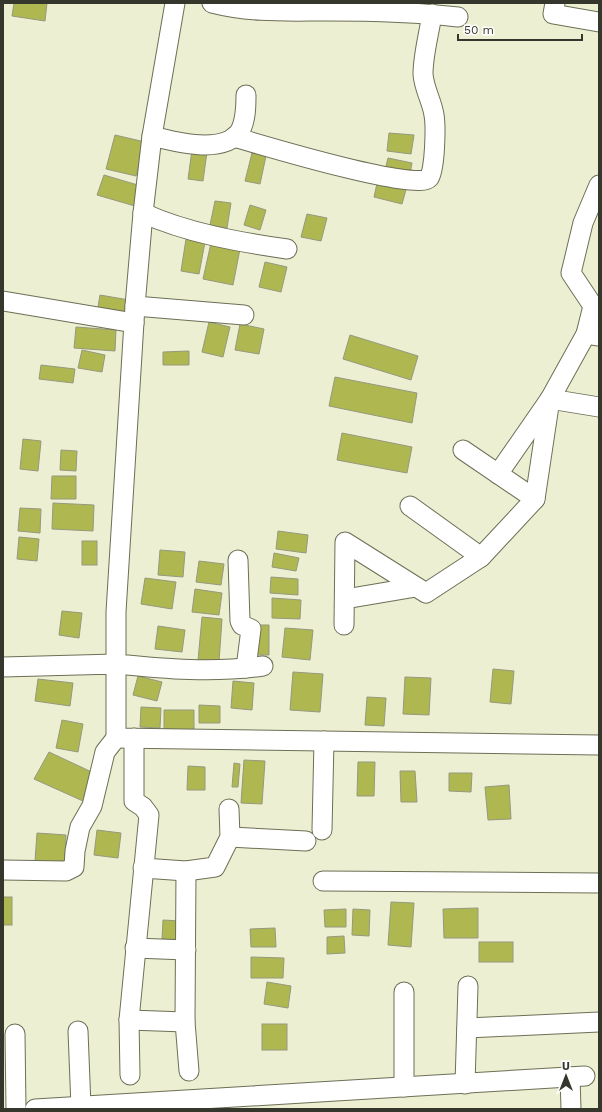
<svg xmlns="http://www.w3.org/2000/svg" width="602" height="1112" font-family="'Work Sans',sans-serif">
<rect width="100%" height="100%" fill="#ecefd2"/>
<g fill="#afb751" stroke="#95997e">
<polygon points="14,3 47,3 45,21 12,16"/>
<polygon points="389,133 414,135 411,154 387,151"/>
<polygon points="115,135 145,142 136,176 106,169"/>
<polygon points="192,150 207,152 203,181 188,179"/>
<polygon points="252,153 266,156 260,184 245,181"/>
<polygon points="388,158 412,163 409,179 384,174"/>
<polygon points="104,175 141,186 135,206 97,195"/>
<polygon points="378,179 407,186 402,204 374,197"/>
<polygon points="215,201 231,203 227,228 210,225"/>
<polygon points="250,205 266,210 260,230 244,225"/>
<polygon points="307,214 327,218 321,241 301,237"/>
<polygon points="186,239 205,242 199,274 181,271"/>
<polygon points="211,243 240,249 233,285 203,279"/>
<polygon points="265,262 287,267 281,292 259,287"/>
<polygon points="100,295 129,300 127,312 98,307"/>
<polygon points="209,322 230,327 223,357 202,352"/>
<polygon points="240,324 264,329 259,354 235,350"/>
<polygon points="76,327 116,330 115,351 74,348"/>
<polygon points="350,335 418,356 411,380 343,359"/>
<polygon points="82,350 105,355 102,372 78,368"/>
<polygon points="189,351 189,365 163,365 163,352"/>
<polygon points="41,365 75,369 73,383 39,379"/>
<polygon points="335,377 417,393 412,423 329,406"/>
<polygon points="342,433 412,447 407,473 337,460"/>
<polygon points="23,439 41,441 38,471 20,469"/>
<polygon points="61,450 77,451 76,471 60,470"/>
<polygon points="52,476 76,476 76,499 51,499"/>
<polygon points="53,503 94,505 93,531 52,529"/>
<polygon points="20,508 41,509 40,533 18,531"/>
<polygon points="278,531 308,535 306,553 276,549"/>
<polygon points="19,537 39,539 37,561 17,559"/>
<rect x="82" y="541" width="15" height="24"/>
<polygon points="160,550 185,552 183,577 158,575"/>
<polygon points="274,553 299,558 296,571 272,567"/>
<polygon points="199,561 224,564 221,585 196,582"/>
<polygon points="271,577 298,579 298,595 270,593"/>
<polygon points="145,578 176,582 172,609 141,604"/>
<polygon points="195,589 222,593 219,615 192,612"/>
<polygon points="272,598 301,600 300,619 272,618"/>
<polygon points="62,611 82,613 79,638 59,635"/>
<polygon points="202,617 222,619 219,662 198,660"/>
<polygon points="256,625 269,625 269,655 257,655"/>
<polygon points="158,626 185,630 182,652 155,649"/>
<polygon points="285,628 313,630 310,660 282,657"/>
<polygon points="493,669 514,671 511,704 490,702"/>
<polygon points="293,672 323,674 320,712 290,710"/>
<polygon points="138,676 162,682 157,701 133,695"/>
<polygon points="405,677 431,678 429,715 403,714"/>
<polygon points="38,679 73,683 70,706 35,701"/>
<polygon points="233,681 254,683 252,710 231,708"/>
<polygon points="367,697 386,698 384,726 365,725"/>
<polygon points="199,705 220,706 220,723 199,723"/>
<polygon points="141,707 161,708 160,728 140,727"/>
<polygon points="164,710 194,710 194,730 164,729"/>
<polygon points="62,720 83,724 78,752 56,748"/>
<polygon points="49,752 96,774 83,801 34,779"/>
<polygon points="244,760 265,761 262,804 241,803"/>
<polygon points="358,762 375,762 374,796 357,796"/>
<polygon points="234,763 240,764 238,787 232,787"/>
<polygon points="188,766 205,767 205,790 187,790"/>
<polygon points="400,771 415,771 417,802 401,802"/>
<polygon points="449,773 472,773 471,792 449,791"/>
<polygon points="509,785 511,819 488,820 485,787"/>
<polygon points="97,830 121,833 118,858 94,855"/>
<polygon points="37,833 66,835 65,863 35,861"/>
<rect x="3" y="897" width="9" height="28"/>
<polygon points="391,902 414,903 411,947 388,945"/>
<polygon points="478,908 478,938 444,938 443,909"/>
<polygon points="346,909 346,927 325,927 324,910"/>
<polygon points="353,909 370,910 369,936 352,935"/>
<polygon points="163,920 180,921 179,940 162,939"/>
<polygon points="275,928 276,947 251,947 250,929"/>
<polygon points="344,936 345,953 327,954 327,937"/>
<rect x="479" y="942" width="34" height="20"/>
<polygon points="251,957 284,958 283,978 251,978"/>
<polygon points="267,982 291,986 288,1008 264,1004"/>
<rect x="262" y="1024" width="25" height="26"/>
</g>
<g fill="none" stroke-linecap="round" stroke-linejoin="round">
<g stroke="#6d6f56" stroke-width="21">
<g id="minor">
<path d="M175,3L152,136L143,213L135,306L116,612V664C166,669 214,673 263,666"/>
<path d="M212,3C251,13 287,11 327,11C371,11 414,12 458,17"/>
<polyline points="555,3 553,14 599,22"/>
<path d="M152,136C175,142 224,155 240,131C246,120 246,106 246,95"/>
<path d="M234,137C258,144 417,192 429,178C435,171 436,126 434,115C432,101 424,89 423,74C423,55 429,34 432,14"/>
<path d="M143,213C187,233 239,242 287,249"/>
<polyline points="3,301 134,323"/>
<polyline points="135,306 244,315"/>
<polyline points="586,334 593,306 571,273 583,223 599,185"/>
<polyline points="463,450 535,499 550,399 599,407"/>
<polyline points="498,474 550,399 586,334 599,336"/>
<polyline points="410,506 481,557 535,499"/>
<polyline points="238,560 240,621 242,625 251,629 246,668"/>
<polyline points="345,599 416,587"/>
<polyline points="344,625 345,542 426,593 481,557"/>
<polyline points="3,667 116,664 116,738 599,745"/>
<polyline points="322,830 324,741"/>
<polyline points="230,837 306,841"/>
<polyline points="143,868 186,871 215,867 230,837 229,809"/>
<polyline points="3,870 66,871 74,867 75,851 80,827 92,806 105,752 116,738"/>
<polyline points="186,871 185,1022 189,1071"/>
<polyline points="323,881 599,883"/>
<polyline points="135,948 186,950"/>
<polyline points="404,992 404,1087"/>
<polyline points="129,1020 185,1022"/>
<polyline points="467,1028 599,1022"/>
<polyline points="78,1031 81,1107"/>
<polyline points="15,1034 16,1109"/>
<polyline points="130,1075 129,1020 149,815 143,807 134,801 134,738"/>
<polyline points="570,1077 571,1109"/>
<polyline points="465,1084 468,986"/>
<polyline points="35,1109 585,1076"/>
</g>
</g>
<use href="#minor" stroke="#fff" stroke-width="19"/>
</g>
<rect width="602" height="1112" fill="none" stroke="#36372c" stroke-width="8"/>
<g transform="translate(566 1076)" stroke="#ffffff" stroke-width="3" paint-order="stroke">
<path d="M0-3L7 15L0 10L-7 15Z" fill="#36372c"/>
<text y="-6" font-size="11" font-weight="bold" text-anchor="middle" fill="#36372c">U</text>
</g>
<path d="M458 34v6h124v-6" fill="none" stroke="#36372c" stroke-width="2"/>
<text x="464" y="34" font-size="12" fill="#36372c" stroke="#ffffff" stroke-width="3" paint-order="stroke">50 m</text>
</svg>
